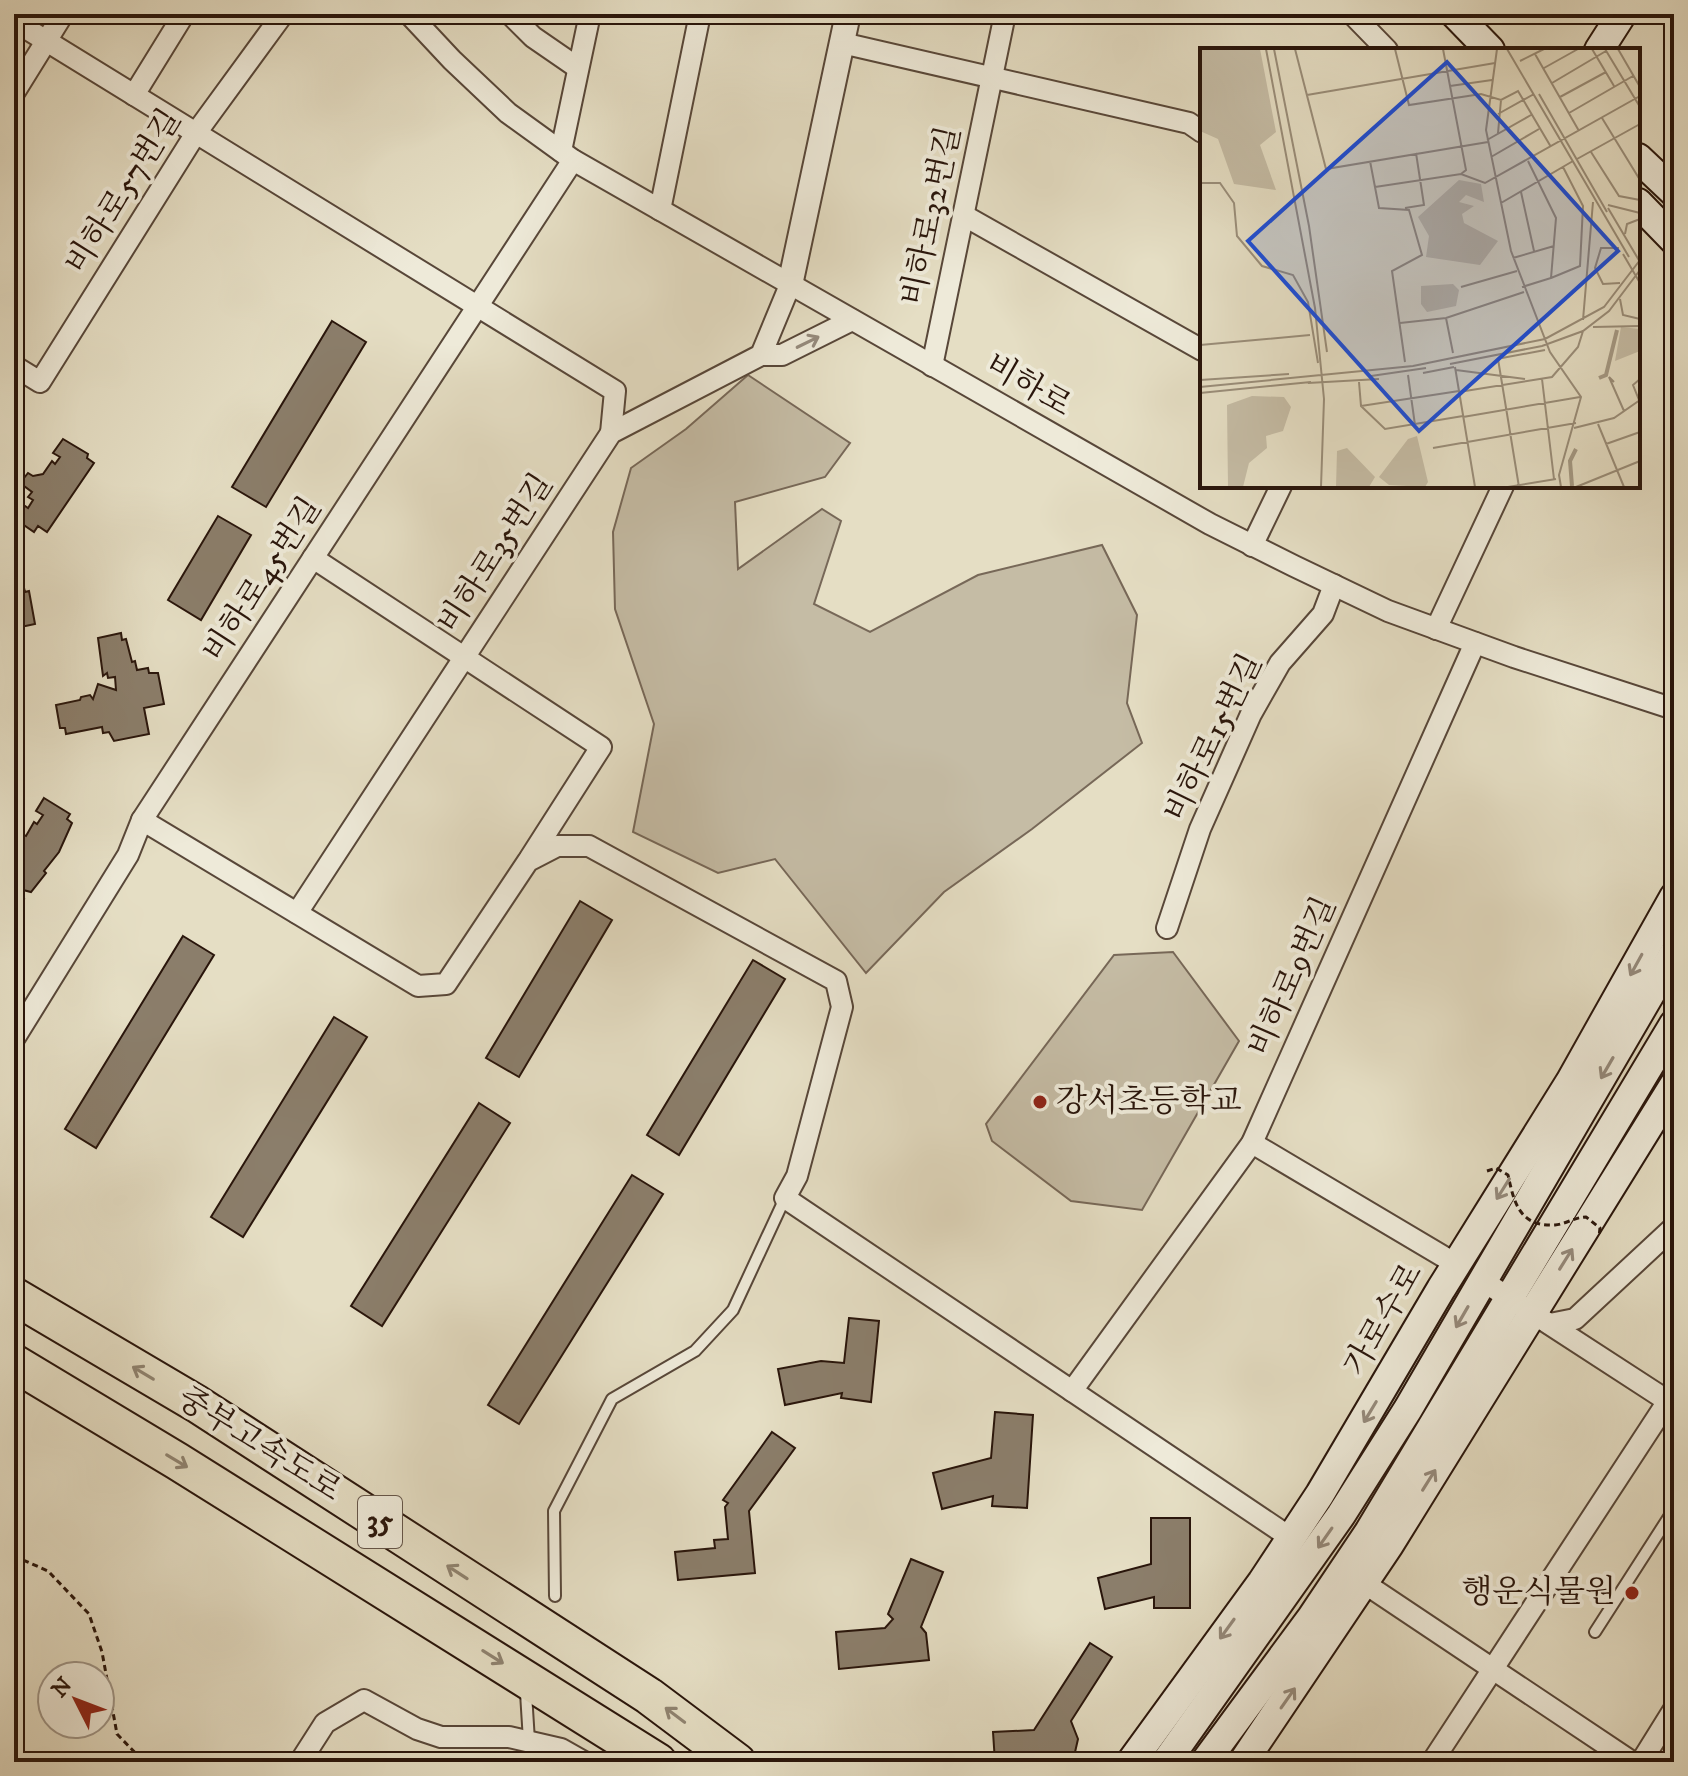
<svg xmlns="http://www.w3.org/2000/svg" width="1688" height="1776" font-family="'IM FELL DW Pica','Noto Serif KR',serif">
<rect width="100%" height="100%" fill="#e5dec4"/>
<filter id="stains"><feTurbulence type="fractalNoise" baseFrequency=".0025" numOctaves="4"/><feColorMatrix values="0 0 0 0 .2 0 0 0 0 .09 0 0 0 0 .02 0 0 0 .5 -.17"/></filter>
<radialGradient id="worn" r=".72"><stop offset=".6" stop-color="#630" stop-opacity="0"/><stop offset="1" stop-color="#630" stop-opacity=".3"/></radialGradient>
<g fill="#c5bca5" stroke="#776858" stroke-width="2">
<polygon points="748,375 850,443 825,477 735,502 738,569 822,509 841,521 814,604 870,632 978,575 1102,545 1137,615 1127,703 1142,743 1032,829 944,892 866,973 775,859 718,873 633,832 654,724 615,609 613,532 631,468 686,429"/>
<polygon points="1173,952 1239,1041 1142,1210 1071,1201 992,1141 986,1124 1114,955"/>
</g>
<g fill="#8b7e6b" stroke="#29150b" stroke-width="2">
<polygon points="332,321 366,342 266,507 232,487"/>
<polygon points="63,439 88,454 87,458 94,463 47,532 38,526 34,532 18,521 20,518 15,515 22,504 28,508 33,500 28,497 32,492 20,483 28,473 33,476 43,474 52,461 55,464 60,457 53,453"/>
<polygon points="218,516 251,535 201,620 168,600"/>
<polygon points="18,584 18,589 24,588 25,592 29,591 35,624 16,628 21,651 14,652 14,585"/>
<polygon points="121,633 122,640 126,639 132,662 135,661 137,670 148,668 149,673 158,673 164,704 144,708 149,734 114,741 109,732 103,733 102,727 66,734 65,728 60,728 56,705 80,700 81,697 90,695 93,699 98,684 116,690 115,677 108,678 107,673 103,676 98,638"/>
<polygon points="44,798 70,814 67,819 72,823 59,852 44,871 46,873 31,892 23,890 19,896 24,899 14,914 14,836 17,831 26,836 34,822 37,824 43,815 36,811"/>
<polygon points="580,901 612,920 519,1077 486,1058"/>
<polygon points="183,936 214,955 96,1148 65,1129"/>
<polygon points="753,960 785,979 679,1155 647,1135"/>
<polygon points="334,1017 367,1037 243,1237 211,1217"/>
<polygon points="479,1103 510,1123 382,1326 351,1306"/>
<polygon points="632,1175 663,1194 519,1424 488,1405"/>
<polygon points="849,1318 879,1321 871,1402 841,1398 842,1393 785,1405 778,1369 821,1361 844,1363"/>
<polygon points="995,1412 1033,1415 1027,1508 992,1506 993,1496 942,1509 933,1473 991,1458"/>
<polygon points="772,1432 795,1448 749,1511 755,1573 678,1580 675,1552 715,1548 714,1540 728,1539 725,1507 728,1503 723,1500"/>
<polygon points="1151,1518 1190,1518 1190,1608 1154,1608 1154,1597 1105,1609 1098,1578 1151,1564"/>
<polygon points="911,1559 943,1572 921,1627 926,1633 929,1660 839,1669 836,1632 885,1628 893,1619 888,1614"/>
<polygon points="1090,1643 1112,1657 1071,1721 1078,1739 1073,1761 995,1762 993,1732 1034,1730"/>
</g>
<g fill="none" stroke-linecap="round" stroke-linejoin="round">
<g stroke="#584739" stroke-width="14">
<g id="service">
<polyline points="555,1596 554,1511 612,1399 695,1351 733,1310 785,1198"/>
<polyline points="1595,1632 1674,1509"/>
<polyline points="526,1693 529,1741"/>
</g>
</g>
<g stroke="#584739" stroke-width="24">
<g id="minor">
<polyline points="409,14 452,60 508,113 573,160 1210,524 1294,566 1388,611 1514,657 1674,709"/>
<polyline points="510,14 533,37 578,68"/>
<polyline points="1352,14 1387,50"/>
<polyline points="14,21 615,391 611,433"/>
<polyline points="842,43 1189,123 1202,132"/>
<polyline points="14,93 63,14"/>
<polyline points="134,95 184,14"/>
<polyline points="561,151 590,14"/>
<polyline points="660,210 700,14"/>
<polyline points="963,215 1202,350"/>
<polyline points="761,355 782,355 852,320"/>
<polyline points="14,366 40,382 196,133 283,14"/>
<polyline points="932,366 1005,14"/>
<polyline points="1252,546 1281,486"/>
<polyline points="313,558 601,747 530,858"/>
<polyline points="1436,629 1503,486"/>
<polyline points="142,820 418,986 446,984 528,861 557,846 589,846 836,981 842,1007 797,1176 785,1198 1291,1538"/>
<polyline points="297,913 611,433 761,355 790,285"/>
<polyline points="1167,928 1200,829 1251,714 1280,663 1323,614 1334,585"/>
<polyline points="14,1039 128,855 142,820 573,160"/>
<polyline points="1252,1143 1456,1264"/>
<polyline points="1483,1281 1674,1405"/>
<polyline points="1550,1324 1575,1319 1674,1227"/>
<polyline points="1072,1391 1252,1143 1475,643"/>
<polyline points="1364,1583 1632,1762"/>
<polyline points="300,1762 325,1723 364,1700 417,1729 441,1737 509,1737 561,1749 584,1762"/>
<polyline points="1432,1762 1668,1401"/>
<polyline points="1641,1762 1674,1709"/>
</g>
</g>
<g stroke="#584739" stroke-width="28">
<polyline id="tertiary" points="790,285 848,14"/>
</g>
<g stroke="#29150b" stroke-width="32">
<g id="secondary">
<polyline points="1455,14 1490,50"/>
<polyline points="1599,50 1622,14"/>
<polyline points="1638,158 1674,192"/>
<polyline points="1638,203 1674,240"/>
<polyline points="1131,1762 1262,1582 1320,1494 1441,1289 1570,1082 1674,897"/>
<polyline points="1166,1762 1341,1515 1408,1409 1674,953"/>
<polyline points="1205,1762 1312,1617 1369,1532 1674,1024"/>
<polyline points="1243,1762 1389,1545 1674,1085"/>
</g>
</g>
<g stroke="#29150b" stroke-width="40">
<g id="motorway">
<polyline points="14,1296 197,1404 649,1696 737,1762"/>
<polyline points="14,1363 177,1461 658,1762"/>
</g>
</g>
<g stroke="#29150b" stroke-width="3" stroke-dasharray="6 4" stroke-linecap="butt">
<polyline points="1673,14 1674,14"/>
<polyline points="14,1556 48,1571 89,1614 102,1652 117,1734 144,1762"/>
</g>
<use href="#service" stroke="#eeead9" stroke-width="10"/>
<use href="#minor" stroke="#eeead9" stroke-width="20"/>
<use href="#tertiary" stroke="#eeead9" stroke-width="24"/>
<use href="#secondary" stroke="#eeead9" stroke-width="28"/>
<use href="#motorway" stroke="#e5dec4" stroke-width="36"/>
<path stroke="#29150b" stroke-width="3" stroke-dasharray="6 4" stroke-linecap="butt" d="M1487,1171L1496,1168L1508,1175C1514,1202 1519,1227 1555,1225C1566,1224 1575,1217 1586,1217L1600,1228L1599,1237"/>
</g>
<defs><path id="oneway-shaft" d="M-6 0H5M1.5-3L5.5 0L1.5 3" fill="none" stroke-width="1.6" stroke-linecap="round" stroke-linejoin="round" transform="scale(2)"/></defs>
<g stroke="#958a7c">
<use href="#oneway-shaft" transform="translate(808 342) rotate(-26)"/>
<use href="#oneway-shaft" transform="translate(1636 965) rotate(119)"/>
<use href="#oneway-shaft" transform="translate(1607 1068) rotate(120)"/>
<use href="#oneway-shaft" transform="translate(1503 1189) rotate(122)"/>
<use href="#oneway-shaft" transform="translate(1566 1259) rotate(-58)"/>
<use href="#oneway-shaft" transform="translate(1462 1317) rotate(120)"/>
<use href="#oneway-shaft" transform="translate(1370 1412) rotate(121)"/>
<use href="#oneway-shaft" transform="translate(1429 1480) rotate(-58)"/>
<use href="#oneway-shaft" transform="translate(1325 1538) rotate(125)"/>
<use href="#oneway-shaft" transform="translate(1227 1629) rotate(126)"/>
<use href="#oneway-shaft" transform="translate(1288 1698) rotate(-55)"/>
</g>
<g stroke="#908471">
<use href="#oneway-shaft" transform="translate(143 1373) rotate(-149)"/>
<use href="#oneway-shaft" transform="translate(177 1461) rotate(31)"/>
<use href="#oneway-shaft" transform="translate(457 1572) rotate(-147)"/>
<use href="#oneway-shaft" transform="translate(493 1657) rotate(32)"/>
<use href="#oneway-shaft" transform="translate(675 1715) rotate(-143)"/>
</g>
<g fill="#8f2418" stroke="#eeead9" stroke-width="3">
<circle cx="1040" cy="1102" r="8"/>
<circle cx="1632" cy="1593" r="8"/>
</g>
<g text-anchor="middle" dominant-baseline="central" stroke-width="8" stroke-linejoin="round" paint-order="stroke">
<rect fill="#eeead9" stroke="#645549" stroke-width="2" x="358" y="1496" width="44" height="52" rx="6"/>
<g font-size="30" font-weight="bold" fill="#29150b">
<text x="380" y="1522">35</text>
</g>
<g font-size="32" fill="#29150b" stroke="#eeead9">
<text transform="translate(124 192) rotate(-58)">비하로57번길</text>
<text transform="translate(932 216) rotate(-78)">비하로32번길</text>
<text transform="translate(1028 386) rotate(30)">비하로</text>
<text transform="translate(496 554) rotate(-57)">비하로35번길</text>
<text transform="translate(263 580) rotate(-57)">비하로45번길</text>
<text transform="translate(1214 738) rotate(-64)">비하로15번길</text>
<text transform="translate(1293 977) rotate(-66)">비하로9번길</text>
<text transform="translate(1384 1320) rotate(-60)">가로수로</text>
<text transform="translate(259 1445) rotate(32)">중부고속도로</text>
</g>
<g font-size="32" fill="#29150b" stroke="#eeead9" text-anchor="start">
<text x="1056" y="1102">강서초등학교</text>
<text x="1616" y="1593" text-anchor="end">행운식물원</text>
</g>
</g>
<g transform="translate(1200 48)">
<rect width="440" height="440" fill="#e5dec4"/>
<path d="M0,1H60L76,84L60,97L76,142L34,136L18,91L0,83ZM259,132L281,136L284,154L266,147L259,154L274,158L262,166L264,175L298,193L280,217L226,209L229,188L218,169ZM253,236L259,242L256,258L227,264L221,256V238ZM421,279L440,281V303L415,313ZM52,348L84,349L91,359L83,383L66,388L67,400L49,415L43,439H28L27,357ZM217,388L228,434L225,439L189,437L179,429L208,391ZM147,400L175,429L169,439H136L137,403Z" fill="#c5bca5"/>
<path fill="none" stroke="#a59a85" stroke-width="4" d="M399,330L406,327L417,282M372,438L370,413L376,401"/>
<path fill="none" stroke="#9a8e7a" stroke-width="2" d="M66,1L115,260L124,351L121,439M74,1L109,178L127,304M95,1L126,121L288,94M195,1L209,57L281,46L301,52L318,43L351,99M243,1L266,122L261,126M297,1L286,82L311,203L350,304L381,349L359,427L361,439M307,1L429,209M392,1L414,38M405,1L440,59M418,1L440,39M335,6L379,83M320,13L344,1M344,20L378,1M352,35L406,3M250,38L292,32M339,46L407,164M107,47L295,15M360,49L406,24M369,65L433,28M298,66L334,46M402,70L440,132M298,85L301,52M287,92L331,67M391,104L419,148L440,152M291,109L339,81M377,111L440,76M170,113L179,160L209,162L222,207L192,223L205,314M0,135H20L34,155L37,188L62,218L93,227L108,254L118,315M175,139L261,126L285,135L440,48M321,144L334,203M301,155L373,113M408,157L440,165M205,160L224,157L216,105M408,160L440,214M425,186L427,176L440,171M419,200H401L395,220L403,236L420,235M423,206L440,235M313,210L354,198M351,230L380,218L383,158L363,119M261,239L317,223M322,239L351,230L356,170L328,113M420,251L423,267L440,271M246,270L253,305M383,272L393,154M200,275L246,270L324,244M393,279L440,278M0,297L110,287M302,310L345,302M298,311L319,439M250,316L342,298L383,283L409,263L440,222M255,319L275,439M256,322L325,331M223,325L254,319M208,327L215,377M171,328L226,320M342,331L354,431M0,332L89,326M159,334L161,358L185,381L263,368M414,334L409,329L424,363M108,335L179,331M0,339L213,318L345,291L404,259L440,212M259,344L352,329L378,299L383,283M0,345L111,334M439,352L433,337L440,331M161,358L259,343M263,369L380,349M398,376L424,439M374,380L414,370L440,352M406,396L440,384M233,400L376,375M308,439L356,431M376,439L440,413"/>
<path fill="#1d4ed8" fill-opacity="0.15" stroke="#1d4ed8" stroke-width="4" d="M247,14L418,203L219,383L48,193Z"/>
<rect width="440" height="440" fill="none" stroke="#29150b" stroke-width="4"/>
</g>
<rect width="1688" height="1776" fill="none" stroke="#e5dec4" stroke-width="48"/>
<rect x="16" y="16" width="1656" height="1744" fill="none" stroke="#29150b" stroke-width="4"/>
<rect x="24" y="24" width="1640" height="1728" fill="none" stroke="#29150b" stroke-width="2"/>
<g transform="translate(76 1700) rotate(312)"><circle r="38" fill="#eeead9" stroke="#9f9587" stroke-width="2"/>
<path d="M0-6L14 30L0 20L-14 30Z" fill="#8f2418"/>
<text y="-12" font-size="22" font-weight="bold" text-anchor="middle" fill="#29150b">N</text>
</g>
<rect width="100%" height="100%" filter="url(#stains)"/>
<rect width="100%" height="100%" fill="url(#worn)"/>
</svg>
